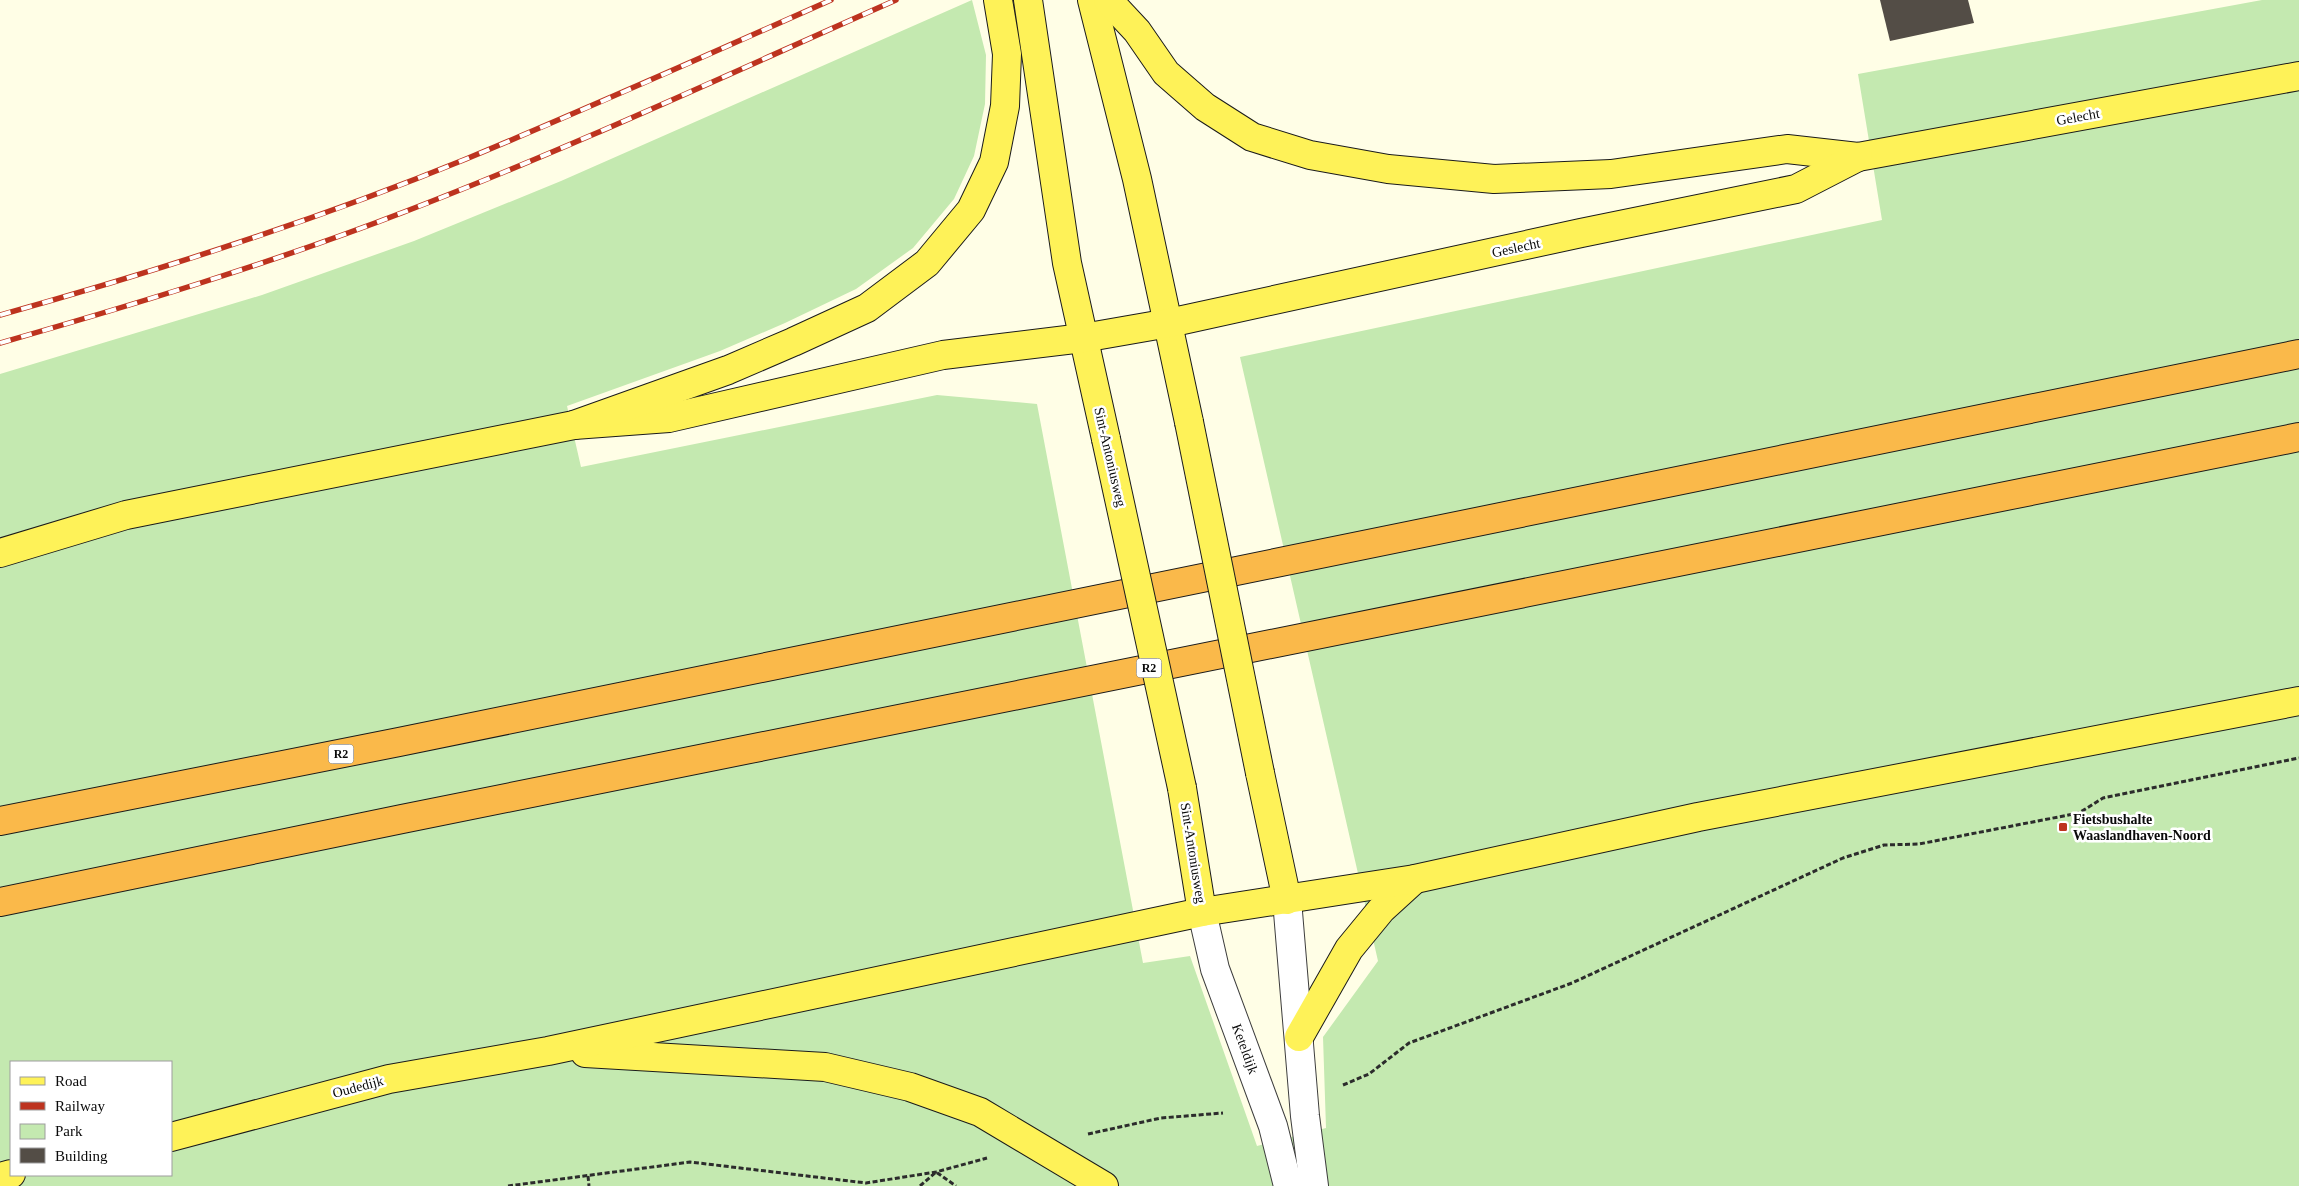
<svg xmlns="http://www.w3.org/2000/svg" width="2299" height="1186" font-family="'Times New Roman',serif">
<rect width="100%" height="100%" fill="#fffee6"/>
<path fill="#c4e9b0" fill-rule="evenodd" d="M972,0L986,55L985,104L974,156L954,199L913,248L856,289L785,323L720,351L567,406L581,467L937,395L1037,404L1143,963L1190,956L1257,1146L1326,1128L1323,1037L1378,961L1240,357L1882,220L1858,74L2262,0H2299V1186H0V374L262,295L414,241L561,181ZM11,1062H171V1175H11Z"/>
<polygon fill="#534d46" points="1880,0 1968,0 1974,23 1890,41"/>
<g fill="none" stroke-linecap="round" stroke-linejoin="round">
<g stroke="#3d3d3d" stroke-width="30">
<g id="minor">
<polyline points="1287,900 1305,1116 1314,1186"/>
<polyline points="1202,912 1215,969 1273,1126 1288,1186"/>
</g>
</g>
<g stroke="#1b1b1b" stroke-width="30">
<g id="major">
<polyline points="1028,0 1067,263 1106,439"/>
<polyline points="1092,0 1137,179 1189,422"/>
<polyline points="1108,0 1137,31 1166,73 1205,107 1252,137 1310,155 1388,169 1494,179 1611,174 1787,149 1858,157 2299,76"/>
<polyline points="574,425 669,418 943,355 1083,338 1169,323 1581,233 1796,189 1858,157"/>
<polyline points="0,553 126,515 574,425 728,370 793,342 867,308 927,263 971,210 994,162 1005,106 1007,54 998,0"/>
<polyline points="1260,773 1287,900"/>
<polyline points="1182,788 1202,912"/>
<polyline points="1299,1037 1349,949 1381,910 1415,879"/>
<polyline points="585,1053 825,1067 910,1087 980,1112 1104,1186"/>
<polyline points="171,1137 389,1079 548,1051 1202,912 1415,879 1698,817 2299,701"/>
<polyline points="0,1177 11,1174"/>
</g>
</g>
<g stroke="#1b1b1b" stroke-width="30">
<g id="highway">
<polyline points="0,821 399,742 2299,354"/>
<polyline points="0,902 402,819 2299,437"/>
</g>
</g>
<g stroke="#2c2c2c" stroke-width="3" stroke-dasharray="5 2.5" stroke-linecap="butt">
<polyline points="1343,1085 1369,1074 1409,1043 1572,983 1843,858 1884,845 1919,844 2079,813 2103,798 2299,758"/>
<polyline points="1088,1134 1161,1118 1223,1113"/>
<polyline points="588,1176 589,1186"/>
<polyline points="508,1186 690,1162 866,1183 936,1172 987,1158"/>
<polyline points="920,1186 936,1172 956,1186"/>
</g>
<use href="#minor" stroke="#fff" stroke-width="28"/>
<use href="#major" stroke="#fef258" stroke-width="28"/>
<use href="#highway" stroke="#fab94a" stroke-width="28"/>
<g stroke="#bd331f" stroke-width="5.5">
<g id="rail">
<path d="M0,315C158,271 314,221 466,159C589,108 710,54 831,0"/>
<path d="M0,343C136,304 272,263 404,212C571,148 733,72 896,0"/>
</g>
</g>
<use href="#rail" stroke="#fff" stroke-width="4" stroke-dasharray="11" stroke-linecap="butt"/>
<g stroke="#1b1b1b" stroke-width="30" stroke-linecap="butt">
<g id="major-bridge">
<polyline points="1189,422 1260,773"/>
<polyline points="1106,439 1182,788"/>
</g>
</g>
<use href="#major-bridge" stroke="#fef258" stroke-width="28"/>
</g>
<rect fill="#bd331f" stroke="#fff" stroke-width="2" x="2058" y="822" width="10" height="10" rx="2.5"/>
<g text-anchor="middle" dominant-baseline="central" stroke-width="5" stroke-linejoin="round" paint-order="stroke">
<g fill="#fff" stroke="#545454" stroke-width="1">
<rect x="1136.5" y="658.5" width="25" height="19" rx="4"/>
<rect x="328.5" y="744.5" width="25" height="19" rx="4"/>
</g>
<g font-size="12" font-weight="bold" fill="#0a0a0a">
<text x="1149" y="668">R2</text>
<text x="341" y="754">R2</text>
</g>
<g font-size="14" fill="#0a0a0a" stroke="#fff">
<text transform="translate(2078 117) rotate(-10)">Gelecht</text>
<text transform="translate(1516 248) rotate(-12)">Geslecht</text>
<text transform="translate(1110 457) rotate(77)">Sint-Antoniusweg</text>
<text transform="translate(1193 853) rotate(81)">Sint-Antoniusweg</text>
<text transform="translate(1245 1049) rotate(70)">Keteldijk</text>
<text transform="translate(358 1087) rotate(-15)">Oudedijk</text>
</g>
<g font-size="14" font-weight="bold" fill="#0a0a0a" stroke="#fff" text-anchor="start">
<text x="2073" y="819">Fietsbushalte<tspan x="2073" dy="16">Waaslandhaven-Noord</tspan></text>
</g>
</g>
<rect x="10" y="1061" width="162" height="115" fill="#ffffff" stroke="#9d9d9d"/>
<rect x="20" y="1077" width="25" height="8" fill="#fef258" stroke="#9d9d9d"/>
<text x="55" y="1086" font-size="15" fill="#0a0a0a">Road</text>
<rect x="20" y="1102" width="25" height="8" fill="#bd331f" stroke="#9d9d9d"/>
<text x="55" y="1111" font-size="15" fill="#0a0a0a">Railway</text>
<rect x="20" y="1124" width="25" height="15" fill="#c4e9b0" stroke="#9d9d9d"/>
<text x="55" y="1136" font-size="15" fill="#0a0a0a">Park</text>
<rect x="20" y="1148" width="25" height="15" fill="#534d46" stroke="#9d9d9d"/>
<text x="55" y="1161" font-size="15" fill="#0a0a0a">Building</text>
</svg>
